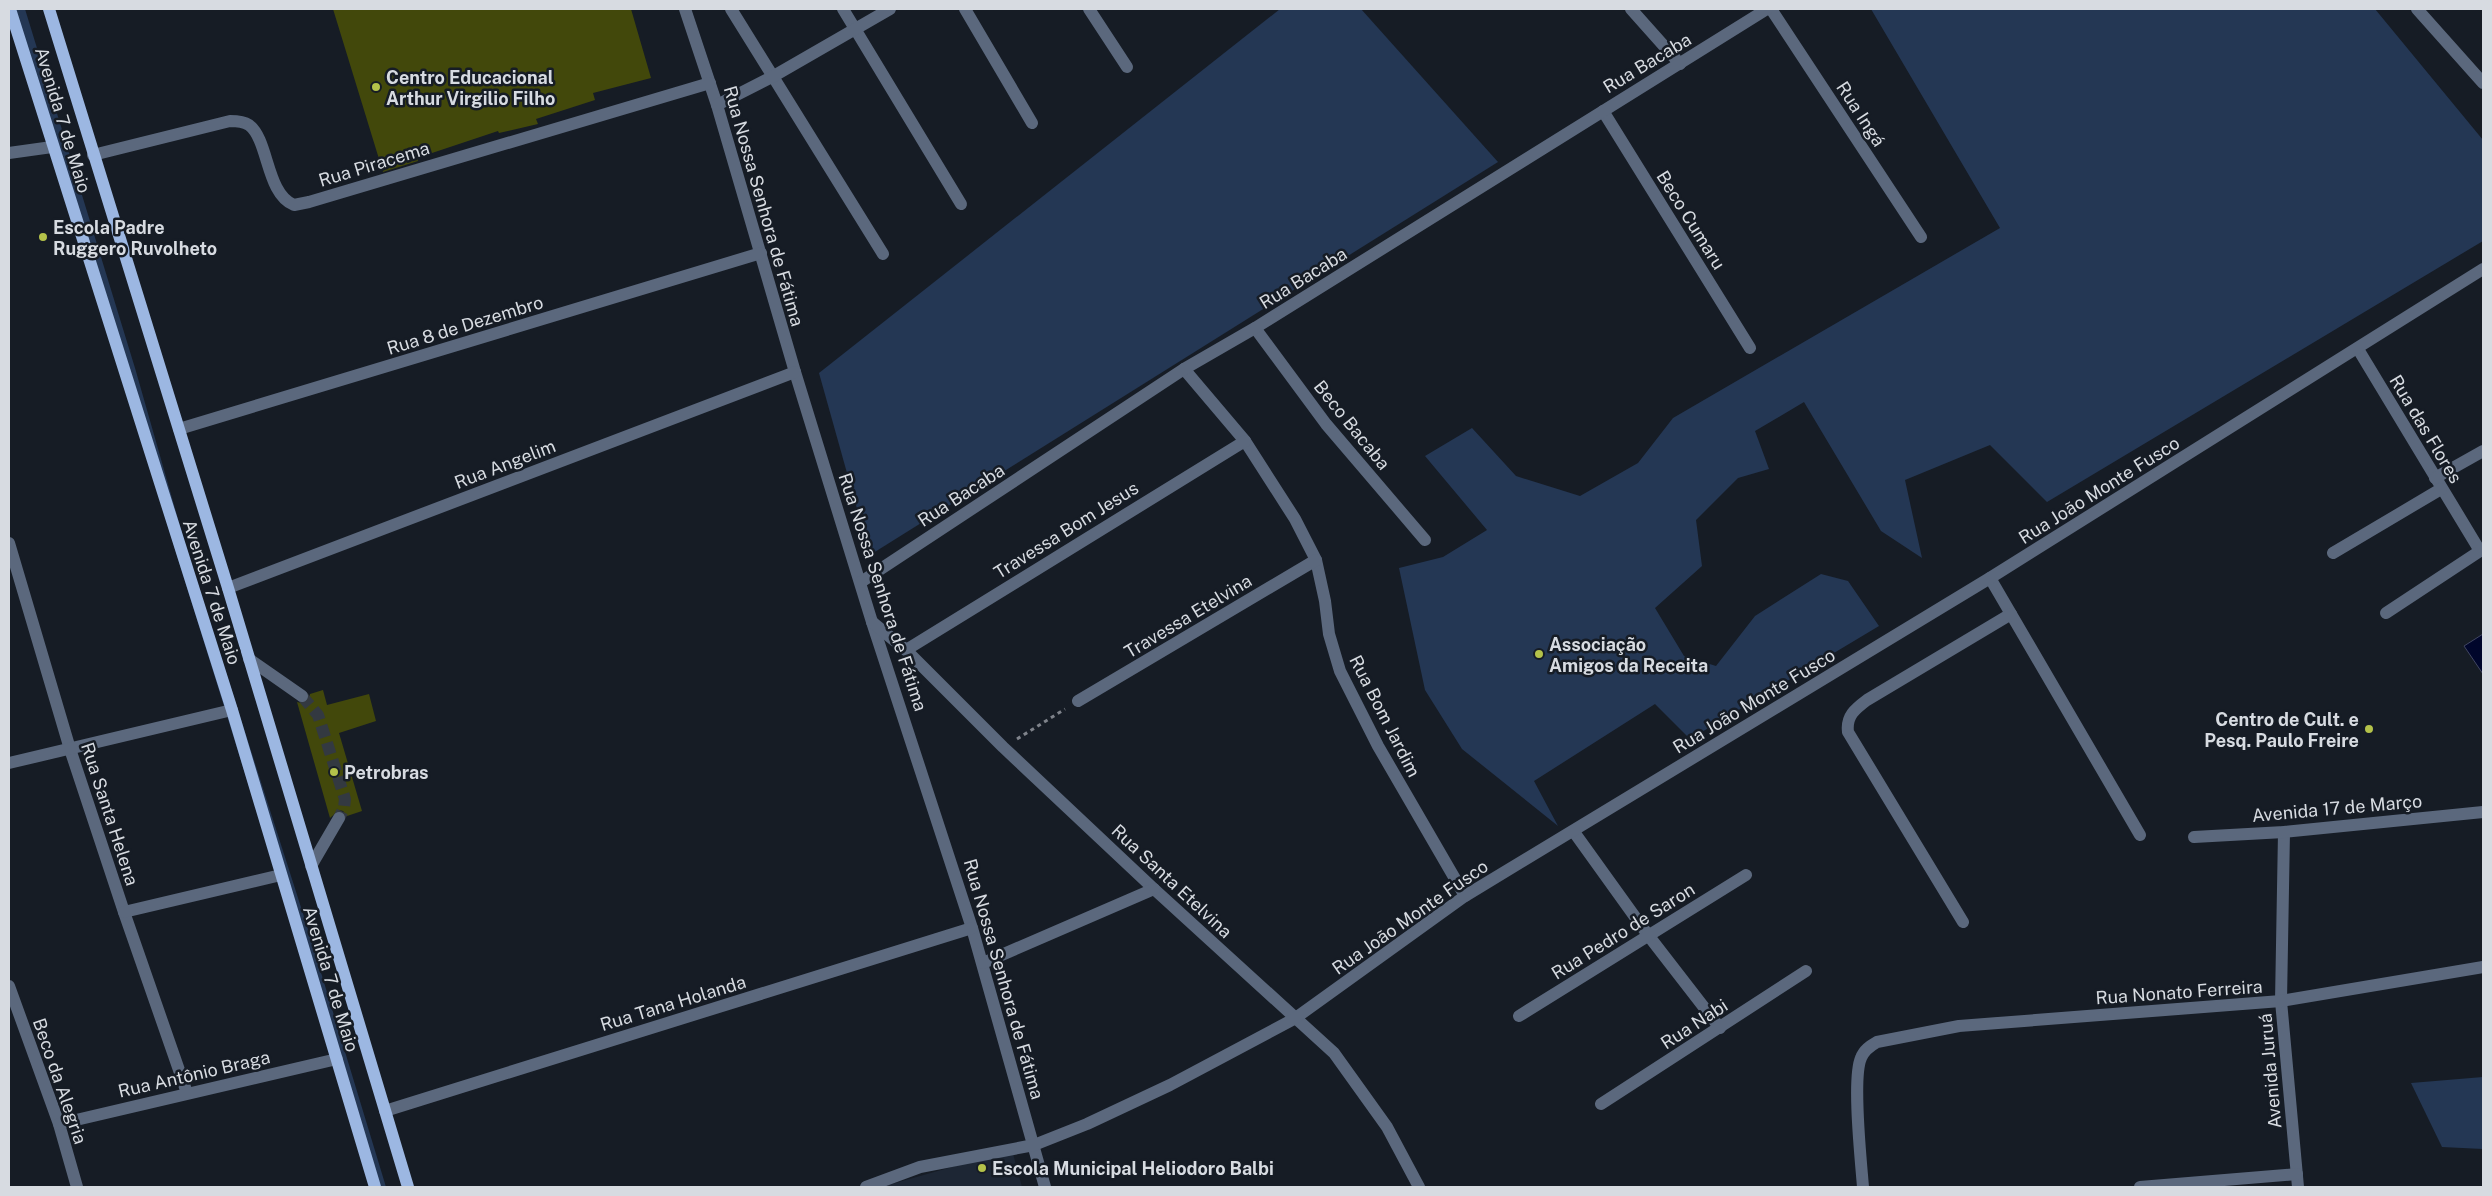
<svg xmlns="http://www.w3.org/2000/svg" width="2492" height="1196" font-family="'Public Sans',sans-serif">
<rect width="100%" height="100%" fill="#161c25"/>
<polygon fill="#1d2634" points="1012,1150 1022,1187 881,1187"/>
<g fill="#243754">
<polygon points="10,9 25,9 135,368 186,547 306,923 386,1187 374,1187 178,559"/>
<polygon points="1280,9 1361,9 1498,162 870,555 819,373"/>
<polygon points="1871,9 2375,9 2483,140 2483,241 2047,502 1990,445 1905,480 1922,558 1881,531 1804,402 1755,431 1769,469 1738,478 1696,520 1702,566 1655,608 1684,656 1716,666 1755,616 1821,574 1848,581 1879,626 1690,739 1655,704 1534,781 1558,826 1462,749 1425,690 1399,568 1443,557 1487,530 1425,456 1472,428 1516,476 1580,496 1638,463 1673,418 2000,228"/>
<polygon points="2483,1077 2483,1149 2442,1147 2411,1083"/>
</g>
<polygon fill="#00062b" stroke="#404662" points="2483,634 2483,674 2464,646"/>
<g fill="#42480b">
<polygon points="333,9 631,9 651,78 593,93 595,100 536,119 538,124 499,133 498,131 417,158 418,161 383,172"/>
<polygon points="323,690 327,705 369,694 376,721 339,733 362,811 347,816 343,811 339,810 330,818 297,702 305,704 309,700 310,694"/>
</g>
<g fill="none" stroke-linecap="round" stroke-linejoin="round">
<polyline stroke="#333941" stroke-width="12" stroke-dasharray="12 6" stroke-linecap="butt" points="302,696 318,715 345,799 344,808 339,818"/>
<polyline stroke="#7f838b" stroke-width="3" stroke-dasharray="4 4" stroke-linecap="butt" points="1017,739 1065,709"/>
<g stroke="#5b687d" stroke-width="12">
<polyline points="685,9 717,105 795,372 872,622 972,928 1045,1187"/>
<polyline points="731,9 883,254"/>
<polyline points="843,9 961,204"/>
<polyline points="965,9 1032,123"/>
<polyline points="1089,9 1127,67"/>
<polyline points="1631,9 1680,64"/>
<polyline points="1771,9 1921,237"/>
<polyline points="2417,9 2483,83"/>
<polyline points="717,105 772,77 890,9"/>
<polyline points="1603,111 1750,348"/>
<polyline points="9,153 52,147"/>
<path d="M93,155L230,121C236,121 243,121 249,125C269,140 266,194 294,205L309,202L710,83"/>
<polyline points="1255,328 1326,424 1425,540"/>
<polyline points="2358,349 2480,551"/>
<polyline points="1184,369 1245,441 1295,519 1316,560 1325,601 1329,634 1340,671 1378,746 1465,896"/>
<polyline points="179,429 761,253"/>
<polyline points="2435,478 2483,451"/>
<polyline points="9,543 70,749 124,912 187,1093"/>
<polyline points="2333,553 2441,489"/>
<polyline points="1990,578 2140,835"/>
<polyline points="861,582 1184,369 1255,328 1767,9"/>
<polyline points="228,588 795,372"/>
<polyline points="2386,613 2483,549"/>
<polyline points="872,622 906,650 1003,747 1154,889 1334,1053 1387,1127 1419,1187"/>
<polyline points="906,650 1245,441"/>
<polyline points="249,659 302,696"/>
<polyline points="1078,701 1316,560"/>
<polyline points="9,763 232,710"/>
<polyline points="1574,832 1648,935 1720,1028"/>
<polyline points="2284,832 2281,1001 2298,1187"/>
<polyline points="2194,837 2284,832 2483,812"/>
<polyline points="311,866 339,818"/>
<polyline points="124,912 281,875"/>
<path d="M1963,922L1848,732C1846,716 1855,709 1867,700L2011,614"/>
<polyline points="983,963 1154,889"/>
<polyline points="9,986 59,1124 77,1187"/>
<polyline points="1519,1016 1746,875"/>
<polyline points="1601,1104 1806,971"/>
<polyline points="385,1111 972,928"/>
<polyline points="59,1124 337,1059"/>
<polyline points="866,1187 920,1167 1034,1145 1087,1124 1170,1085 1294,1019 1465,896 1990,578 2483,269"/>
<path d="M1863,1187C1861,1161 1852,1078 1861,1058C1864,1050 1870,1046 1877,1042L1959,1026L2281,1001L2483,967"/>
<polyline points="2140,1187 2297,1174"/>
</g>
<g stroke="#9cb7e2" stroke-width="12">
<polyline points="10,9 232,710 375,1187"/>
<polyline points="49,9 228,588 408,1187"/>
</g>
</g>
<g fill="#b4c24a" stroke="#161c25" stroke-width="2">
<circle cx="376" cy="87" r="5"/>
<circle cx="43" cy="237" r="5"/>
<circle cx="1539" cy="654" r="5"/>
<circle cx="2369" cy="729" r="5"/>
<circle cx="334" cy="772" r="5"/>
<circle cx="982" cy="1168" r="5"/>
</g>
<g text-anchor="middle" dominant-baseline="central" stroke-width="5" stroke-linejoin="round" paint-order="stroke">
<g font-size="18" fill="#d7dbe1" stroke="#161c25">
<text transform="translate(1647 63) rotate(-31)">Rua Bacaba</text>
<text transform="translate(1861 114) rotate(57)">Rua Ingá</text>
<text transform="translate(63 120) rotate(73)">Avenida 7 de Maio</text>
<text transform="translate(374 164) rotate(-17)">Rua Piracema</text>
<text transform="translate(764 206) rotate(74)">Rua Nossa Senhora de Fátima</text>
<text transform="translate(1691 220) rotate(58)">Beco Cumaru</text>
<text transform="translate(1303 278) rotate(-32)">Rua Bacaba</text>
<text transform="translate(465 325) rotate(-17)">Rua 8 de Dezembro</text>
<text transform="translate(1352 425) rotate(51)">Beco Bacaba</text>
<text transform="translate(2426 429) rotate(59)">Rua das Flores</text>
<text transform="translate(505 464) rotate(-21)">Rua Angelim</text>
<text transform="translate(2099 490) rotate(-32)">Rua João Monte Fusco</text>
<text transform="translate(961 495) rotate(-33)">Rua Bacaba</text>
<text transform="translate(1066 530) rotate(-32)">Travessa Bom Jesus</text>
<text transform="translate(212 592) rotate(72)">Avenida 7 de Maio</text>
<text transform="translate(883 592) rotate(72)">Rua Nossa Senhora de Fátima</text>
<text transform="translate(1188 616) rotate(-31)">Travessa Etelvina</text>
<text transform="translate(1754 701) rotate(-31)">Rua João Monte Fusco</text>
<text transform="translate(1385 716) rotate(63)">Rua Bom Jardim</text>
<text transform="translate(2337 808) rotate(-5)">Avenida 17 de Março</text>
<text transform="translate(110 814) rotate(72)">Rua Santa Helena</text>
<text transform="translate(1172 881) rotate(43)">Rua Santa Etelvina</text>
<text transform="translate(1410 917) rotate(-35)">Rua João Monte Fusco</text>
<text transform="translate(1623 931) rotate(-32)">Rua Pedro de Saron</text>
<text transform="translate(331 979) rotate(73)">Avenida 7 de Maio</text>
<text transform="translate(1004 979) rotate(74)">Rua Nossa Senhora de Fátima</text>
<text transform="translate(2179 992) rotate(-4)">Rua Nonato Ferreira</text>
<text transform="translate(673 1003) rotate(-17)">Rua Tana Holanda</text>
<text transform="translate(1694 1024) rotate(-33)">Rua Nabi</text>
<text transform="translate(2270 1071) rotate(-95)">Avenida Juruá</text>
<text transform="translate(194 1074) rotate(-13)">Rua Antônio Braga</text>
<text transform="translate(60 1081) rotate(71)">Beco da Alegria</text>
</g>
<g font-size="18" font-weight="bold" fill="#d7dbe1" stroke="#161c25" text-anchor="start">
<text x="386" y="77">Centro Educacional<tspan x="386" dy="21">Arthur Virgilio Filho</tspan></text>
<text x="53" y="227">Escola Padre<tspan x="53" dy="21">Ruggero Ruvolheto</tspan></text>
<text x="1549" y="644">Associação<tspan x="1549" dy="21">Amigos da Receita</tspan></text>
<text x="2359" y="719" text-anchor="end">Centro de Cult. e<tspan x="2359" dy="21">Pesq. Paulo Freire</tspan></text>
<text x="344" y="772">Petrobras</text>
<text x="992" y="1168">Escola Municipal Heliodoro Balbi</text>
</g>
</g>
<rect width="2492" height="1196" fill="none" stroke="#d7dbe1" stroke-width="20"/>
</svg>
